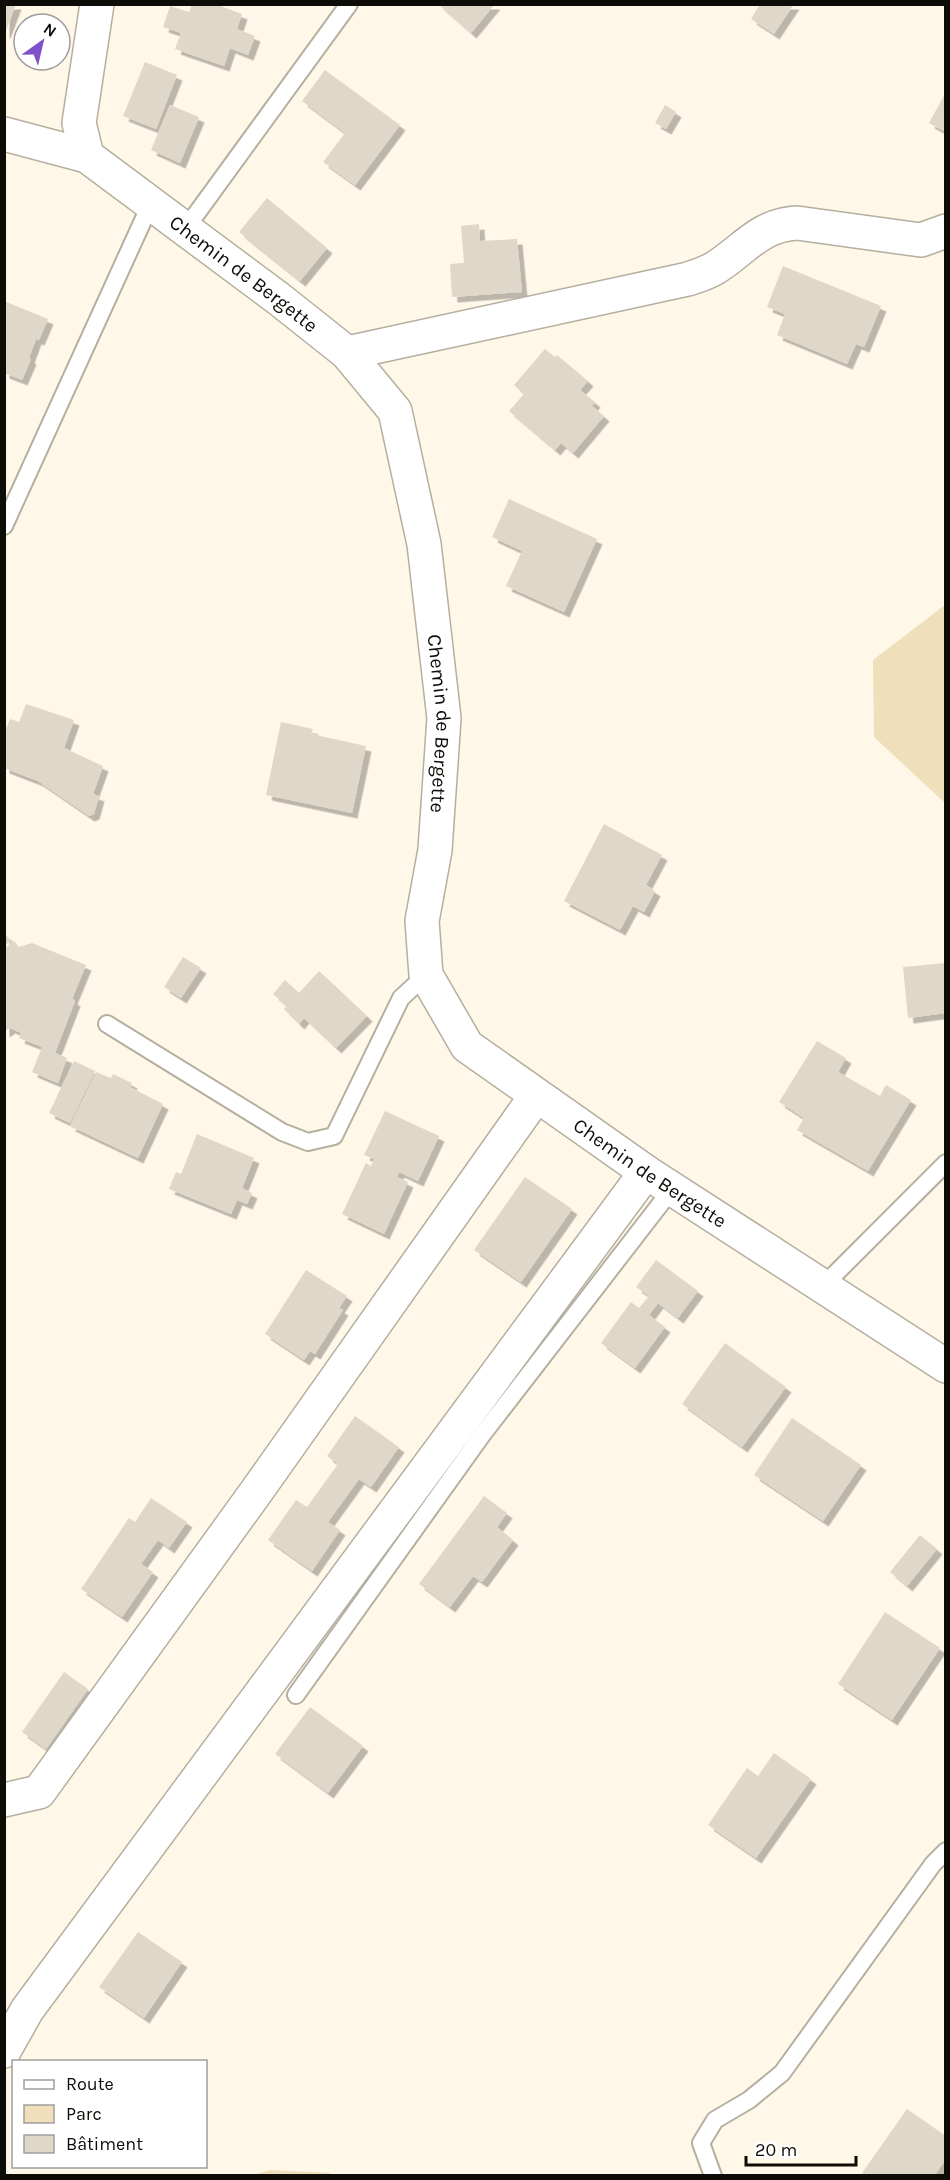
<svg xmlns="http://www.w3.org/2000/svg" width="950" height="2180" font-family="Karla,sans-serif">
<defs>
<filter id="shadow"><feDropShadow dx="5.5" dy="5.5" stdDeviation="0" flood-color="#0004"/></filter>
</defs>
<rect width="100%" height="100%" fill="#fff7e8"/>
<g fill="#efdfba">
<polygon points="945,605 945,803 874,737 873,660"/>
<polygon points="270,2170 330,2173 330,2175 254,2175"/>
</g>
<g fill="#dfd8c9" filter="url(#shadow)">
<polygon points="4,4 16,4 5,33 4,33"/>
<polygon points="192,4 215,4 242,14 237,29 255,36 248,55 230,48 224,66 175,49 181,33 163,27 170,6 189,12"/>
<polygon points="438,4 495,4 471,33"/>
<polygon points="760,4 794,4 774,34 751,19"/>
<polygon points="145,62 177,75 156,129 123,116"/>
<polygon points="325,70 400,125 355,185 323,162 345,133 302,101"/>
<polygon points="946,92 946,132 929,123"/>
<polygon points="170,105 199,117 180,163 151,150"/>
<polygon points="665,105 676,112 666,129 655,123"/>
<polygon points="267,198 327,248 300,281 239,232"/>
<polygon points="479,224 480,241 517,239 522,292 452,297 450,264 464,263 461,226"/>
<polygon points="783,266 881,306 864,347 856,344 847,364 777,335 785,314 767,307"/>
<polygon points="4,301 48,319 39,340 36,339 29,358 31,359 22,380 4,373"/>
<polygon points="545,349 555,357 557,355 588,381 580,390 595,402 592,406 604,416 573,453 561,443 555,450 509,411 524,394 514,385"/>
<polygon points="509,499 597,539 564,612 506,586 522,551 492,537"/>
<polygon points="26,704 74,720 64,748 103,766 93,794 99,796 94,814 89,816 38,781 4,768 4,734 10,719 19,722"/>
<polygon points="281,722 313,729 311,734 366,746 352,813 266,795"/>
<polygon points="604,824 662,855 646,885 655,891 644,912 633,906 620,930 564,901"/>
<polygon points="4,933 11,941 4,946"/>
<polygon points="14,941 19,947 32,943 86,965 72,999 75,1001 55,1053 67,1058 58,1083 32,1072 42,1047 19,1038 21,1033 10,1028 4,1032 4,949"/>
<polygon points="183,957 201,968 181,998 164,987"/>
<polygon points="946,963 946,1013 908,1018 903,967"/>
<polygon points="319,971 367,1016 336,1048 304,1018 299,1024 284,1009 287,1006 273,994 285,980 299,993"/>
<polygon points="817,1041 846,1058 838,1072 880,1096 886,1085 911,1100 868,1171 797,1130 804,1118 779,1102"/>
<polygon points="74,1061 95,1071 70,1123 49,1113"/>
<polygon points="96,1072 111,1078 113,1074 132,1083 130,1087 163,1104 138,1158 70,1126"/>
<polygon points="385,1111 439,1136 418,1181 399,1172 397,1177 408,1182 384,1234 342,1214 366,1163 371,1166 374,1159 364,1155"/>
<polygon points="197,1134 254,1158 242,1188 252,1193 247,1204 237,1200 231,1214 169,1189 176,1172 181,1174"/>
<polygon points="525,1177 572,1209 521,1282 474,1250"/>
<polygon points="656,1260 698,1291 678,1318 658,1303 649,1315 665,1327 635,1368 601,1343 631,1302 639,1308 649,1296 636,1287"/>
<polygon points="306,1270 347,1296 339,1308 343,1310 315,1354 310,1351 304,1360 265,1334"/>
<polygon points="725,1343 786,1387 742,1447 682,1404"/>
<polygon points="355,1416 399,1447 371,1487 359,1479 328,1522 340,1530 312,1571 268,1540 296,1500 307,1507 338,1464 327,1456"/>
<polygon points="792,1418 861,1465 823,1521 754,1475"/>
<polygon points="484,1496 507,1513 497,1527 513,1540 482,1582 473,1576 450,1607 419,1584"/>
<polygon points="151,1498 187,1522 169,1548 158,1540 141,1564 153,1572 122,1617 81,1589 129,1518 135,1522"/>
<polygon points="920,1535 937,1549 907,1586 890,1572"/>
<polygon points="885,1612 940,1648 892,1720 838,1684"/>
<polygon points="64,1672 88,1689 46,1749 22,1732"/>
<polygon points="310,1707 363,1746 328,1793 275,1754"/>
<polygon points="774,1753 811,1779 756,1858 708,1825 747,1768 758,1776"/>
<polygon points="138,1932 182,1962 144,2018 99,1987"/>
<polygon points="907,2109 946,2136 946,2159 934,2176 867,2176 862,2173"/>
</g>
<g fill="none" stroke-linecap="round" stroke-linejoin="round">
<g stroke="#b5afa0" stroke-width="20">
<g id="lane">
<polyline points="186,228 349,4"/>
<polyline points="4,526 151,203"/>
<polyline points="107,1024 282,1132 308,1142 334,1136 401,998 426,975"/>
<polyline points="822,1287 946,1163"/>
<polyline points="296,1695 482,1435 672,1189"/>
<polyline points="713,2176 701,2143 715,2120 749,2100 782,2073 933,1864 946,1851"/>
</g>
</g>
<g stroke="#b5afa0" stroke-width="36">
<g id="street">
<path id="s1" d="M4,134L87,156L279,299L347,353L395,411L424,544L444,718L435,850L422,921L426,975L467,1046L646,1172L946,1366"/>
<polyline points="87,156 79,123 97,4"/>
<path d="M347,353L688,279C697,276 707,273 715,268C744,250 759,225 797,223L921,240L946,231"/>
<polyline points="4,1800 39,1792 256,1492 536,1096"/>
<polyline points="4,2051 27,2010 646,1172"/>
</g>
</g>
<use href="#lane" stroke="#fff" stroke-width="16"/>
<use href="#street" stroke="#fff" stroke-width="33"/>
</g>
<g text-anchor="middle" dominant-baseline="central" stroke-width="4.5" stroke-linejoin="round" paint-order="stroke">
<g font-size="20" fill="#0e0c07" stroke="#fff">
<text stroke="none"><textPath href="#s1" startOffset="282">Chemin de Bergette</textPath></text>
<text stroke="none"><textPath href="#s1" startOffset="804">Chemin de Bergette</textPath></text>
<text stroke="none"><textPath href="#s1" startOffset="1362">Chemin de Bergette</textPath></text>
</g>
</g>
<rect width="950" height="2180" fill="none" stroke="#0e0c07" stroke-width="12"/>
<rect x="12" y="2060" width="195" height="108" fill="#ffffff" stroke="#9f9e9c" stroke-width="1.5"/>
<rect x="24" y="2080" width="30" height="9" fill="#ffffff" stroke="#9f9e9c" stroke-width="1.5"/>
<text x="66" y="2090" font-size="18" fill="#0e0c07">Route</text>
<rect x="24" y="2105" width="30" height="18" fill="#efdfba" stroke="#9f9e9c" stroke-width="1.5"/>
<text x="66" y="2120" font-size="18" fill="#0e0c07">Parc</text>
<rect x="24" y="2135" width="30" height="18" fill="#dfd8c9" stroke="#9f9e9c" stroke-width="1.5"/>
<text x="66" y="2150" font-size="18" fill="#0e0c07">Bâtiment</text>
<g transform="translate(42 42) rotate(34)"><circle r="28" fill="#ffffff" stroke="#9f9e9c" stroke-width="1.5"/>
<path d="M0-4.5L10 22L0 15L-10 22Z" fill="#7e52cb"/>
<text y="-9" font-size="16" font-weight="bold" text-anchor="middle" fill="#0e0c07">N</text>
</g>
<path d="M746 2156v9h110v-9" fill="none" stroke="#0e0c07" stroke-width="3"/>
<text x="755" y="2156" font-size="18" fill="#0e0c07" stroke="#ffffff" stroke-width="4.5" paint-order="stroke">20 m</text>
</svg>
